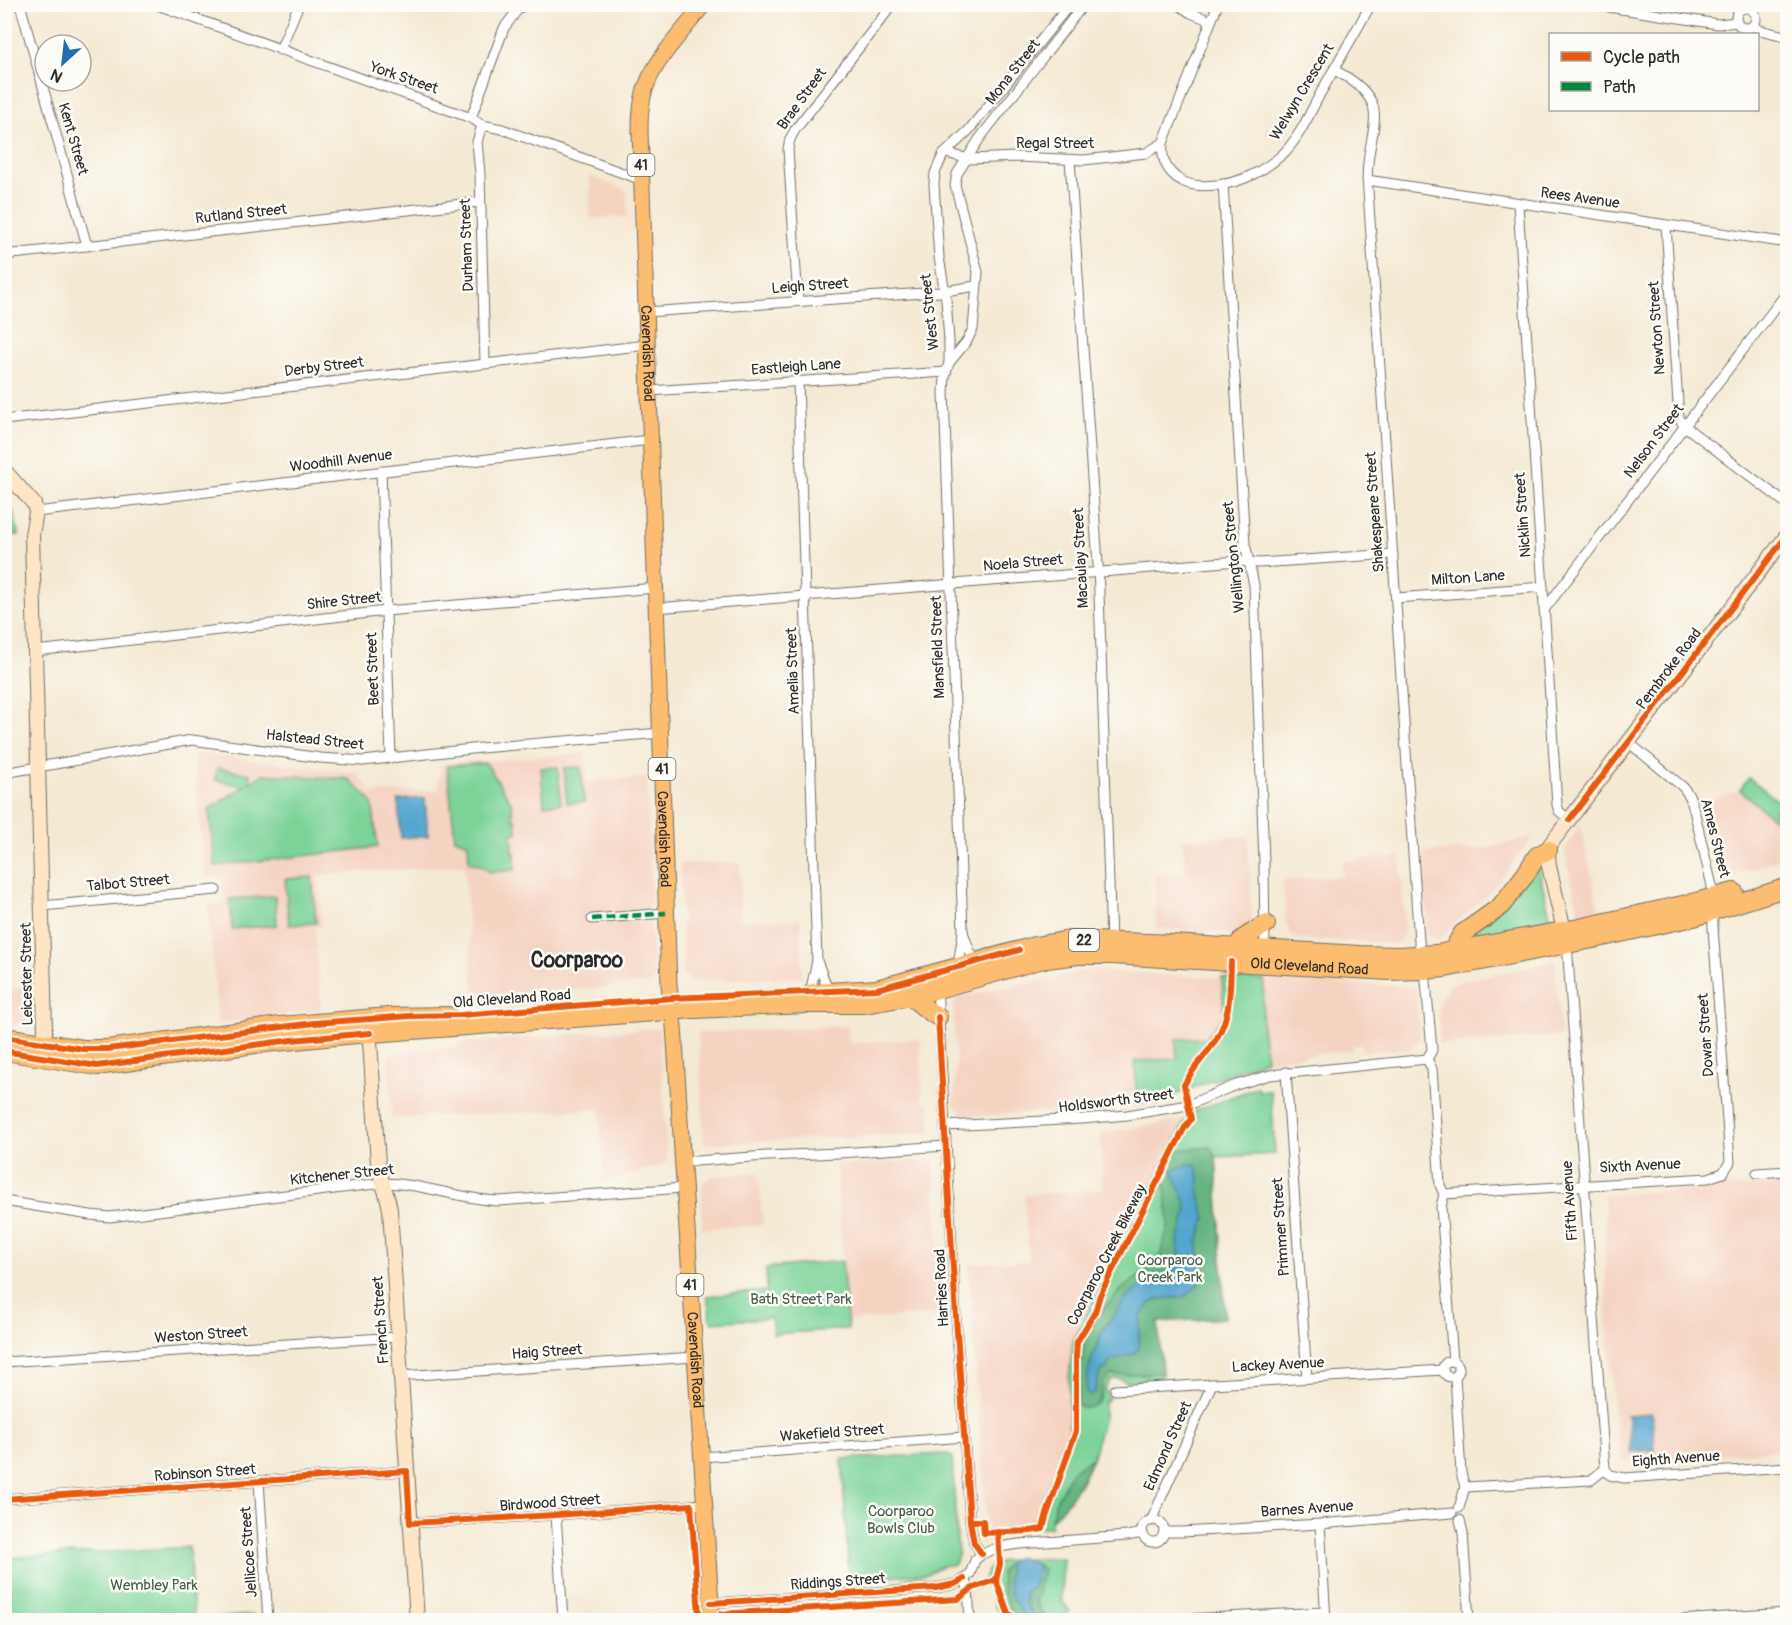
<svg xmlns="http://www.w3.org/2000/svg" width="1792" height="1625" font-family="Pangolin,sans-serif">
<rect width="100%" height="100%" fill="#fdfcf7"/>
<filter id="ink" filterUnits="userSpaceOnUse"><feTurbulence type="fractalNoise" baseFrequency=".0167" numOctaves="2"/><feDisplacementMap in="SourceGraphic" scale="12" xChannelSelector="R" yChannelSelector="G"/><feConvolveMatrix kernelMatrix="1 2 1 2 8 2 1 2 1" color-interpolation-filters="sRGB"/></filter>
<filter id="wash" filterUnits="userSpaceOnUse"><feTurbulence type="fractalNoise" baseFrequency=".008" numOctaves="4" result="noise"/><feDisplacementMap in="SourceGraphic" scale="24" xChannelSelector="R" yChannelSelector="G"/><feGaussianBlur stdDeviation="1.35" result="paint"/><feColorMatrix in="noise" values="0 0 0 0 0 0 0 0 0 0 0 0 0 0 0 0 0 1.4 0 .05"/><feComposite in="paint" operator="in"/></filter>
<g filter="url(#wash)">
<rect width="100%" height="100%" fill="#f4e9d3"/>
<g fill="#f5d3c1">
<polygon points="590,176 624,189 627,192 628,217 590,218"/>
<polygon points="193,753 357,773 373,793 438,790 441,764 586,753 587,782 647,777 652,905 647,909 592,913 592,922 651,919 654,979 651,983 474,999 464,865 318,875 322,927 315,928 321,1010 218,1023 208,905 225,903 223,877 205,878"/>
<polygon points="1749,778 1787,808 1787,851 1783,857 1722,880 1704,802 1740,790"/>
<polygon points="1580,825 1599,909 1579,914 1564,850"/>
<polygon points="1248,836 1252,922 1250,928 1240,934 1156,928 1155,872 1185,874 1183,839"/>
<polygon points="1534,836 1491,891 1439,938 1427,936 1424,852 1485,849"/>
<polygon points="1400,856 1405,928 1404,934 1399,942 1394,944 1299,939 1290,934 1286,923 1283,880 1343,876 1342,861"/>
<polygon points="740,862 741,921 801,919 802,977 692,981 683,974 680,864"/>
<polygon points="1555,961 1561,1036 1439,1044 1439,1003 1450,984"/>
<polygon points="1089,970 1222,978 1224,1016 1206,1038 1177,1040 1177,1059 1135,1061 1137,1105 966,1117 954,1106 956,1063 953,1007 956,999 960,997"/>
<polygon points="1264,980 1415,986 1417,998 1420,1039 1416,1044 1409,1049 1363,1052 1361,1045 1352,1046 1352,1050 1266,1060 1262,1026"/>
<polygon points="30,988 28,1026 5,1022 5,990"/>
<polygon points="848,1026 849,1043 920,1039 923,1102 929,1102 931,1133 704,1144 698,1033"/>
<polygon points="659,1028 667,1160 663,1164 616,1179 604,1180 600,1109 392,1118 388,1054 458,1047 458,1043"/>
<polygon points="1183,1120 1114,1255 1073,1342 1069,1439 1041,1518 1035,1527 990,1530 986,1526 968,1264 1029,1261 1024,1195 1103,1189 1100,1133"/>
<polygon points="934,1160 939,1248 946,1313 847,1321 836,1165"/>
<polygon points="758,1172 763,1225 702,1229 702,1184 704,1181 714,1176"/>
<polygon points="1787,1184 1787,1450 1625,1462 1619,1452 1614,1413 1607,1322 1604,1195"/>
</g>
<g fill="#7cd398" stroke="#547f62" stroke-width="1.5">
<polygon points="9,497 19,535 5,535 5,498"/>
<polygon points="486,763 512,804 513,819 516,819 517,833 512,834 513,853 515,853 515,870 489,872 483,866 469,862 468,843 455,838 447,766"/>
<polygon points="558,767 561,803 544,805 541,768"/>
<polygon points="581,767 584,802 567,803 564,768"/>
<polygon points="217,768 250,774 250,783 263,774 349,779 372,802 378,847 215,866 209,809 245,786 215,780"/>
<polygon points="1749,778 1786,807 1783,810 1779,811 1776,809 1773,813 1776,816 1773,818 1740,790"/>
<polygon points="1538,866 1551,920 1465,941"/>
<polygon points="312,877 316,923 289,925 285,879"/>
<polygon points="275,896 277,925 232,929 230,899"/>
<polygon points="1222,978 1264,980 1262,1026 1266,1060 1177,1094 1137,1105 1135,1061 1177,1059 1176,1039 1206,1038 1224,1016"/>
<path d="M1258,1087L1259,1091H1271L1275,1154L1216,1157L1225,1318L1158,1322L1162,1379L1126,1382C1120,1377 1115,1377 1109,1381L1105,1390L1109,1398L1104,1403C1105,1420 1104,1420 1098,1435C1097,1439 1097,1444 1095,1449C1088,1475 1070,1501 1051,1520V1527H1035L1041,1518L1069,1439V1378L1073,1342L1187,1117L1186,1114Z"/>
<polygon points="842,1261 848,1329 773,1334 771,1318 711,1322 707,1296 767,1291 766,1268"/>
<polygon points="945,1454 952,1457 958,1555 955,1564 942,1566 927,1574 849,1579 842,1459"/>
<polygon points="189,1547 194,1619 253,1615 259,1620 5,1620 5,1558"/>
<path d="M1063,1558L1061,1599L1070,1612L1063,1616L1061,1620H1006L994,1606L989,1584L982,1586C984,1579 986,1569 992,1565C1002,1557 1048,1559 1063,1558Z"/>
</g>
<g fill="#65b580" stroke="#487056" stroke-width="1.5">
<path d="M1210,1147L1216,1157L1225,1318L1158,1322L1162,1373L1111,1375L1103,1382C1102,1399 1099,1411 1079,1407L1078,1403L1080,1358L1091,1327L1105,1307L1122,1289L1158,1262L1169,1224L1164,1175L1176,1150Z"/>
<path d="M1092,1458C1082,1480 1070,1503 1051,1520L1055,1503L1072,1471Z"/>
<polygon points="1007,1563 1035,1564 1043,1569 1036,1603 1046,1620 1023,1620 1012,1612 1002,1590 1001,1572"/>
</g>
<g fill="#52a6cd" stroke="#3e687c" stroke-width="1.5">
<polygon points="425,798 428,836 401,838 398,800"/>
<polygon points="1190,1164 1194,1164 1198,1169 1200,1198 1206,1218 1198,1241 1200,1280 1196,1287 1184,1297 1160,1299 1151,1303 1141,1316 1139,1348 1135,1353 1109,1362 1108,1367 1100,1372 1095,1392 1089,1396 1086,1390 1089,1368 1102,1331 1126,1298 1148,1281 1174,1270 1180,1258 1178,1242 1187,1211 1186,1203 1172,1170"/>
<polygon points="1652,1413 1655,1450 1631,1452 1628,1417 1626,1415"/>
<path d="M1015,1558H1022L1038,1565L1034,1586L1025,1592C1023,1604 1031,1612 1038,1620L1026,1619C1009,1595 1007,1593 1008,1564Z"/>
</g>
</g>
<g filter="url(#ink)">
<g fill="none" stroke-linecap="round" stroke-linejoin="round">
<g stroke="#716e66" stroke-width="11">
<g id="street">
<polyline points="20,4 87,246"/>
<polyline points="155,4 471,118 482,125 502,129 642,180"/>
<polyline points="1177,4 1191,13 1211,21"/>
<path d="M1218,4L1163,143C1161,159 1167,173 1182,181C1193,187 1205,186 1218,185C1241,183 1265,170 1283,154C1299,138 1309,115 1319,96C1336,65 1354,35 1371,4"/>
<polyline points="1589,4 1718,24 1737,22"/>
<circle cx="1746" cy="18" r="10"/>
<polyline points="1753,26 1760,30 1788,37"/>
<polyline points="280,50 299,4"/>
<path d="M1334,70C1348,77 1365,88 1372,103C1379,118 1369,146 1368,163C1367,172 1367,181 1368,191L1417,913L1420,955L1425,970L1432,1050L1427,1059"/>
<polyline points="471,118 504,28 522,4"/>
<polyline points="482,125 477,142 480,174 485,363"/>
<polyline points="946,153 969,159 1017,157 1084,160 1146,153 1163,143"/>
<polyline points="1070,160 1098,564 1111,943"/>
<polyline points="1367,180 1788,243"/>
<polyline points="1223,184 1245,544 1254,585 1264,862 1265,952"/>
<polyline points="1518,204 1557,805 1559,811 1569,820"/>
<polyline points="1666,226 1679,418 1683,424 1691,431 1788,505"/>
<polyline points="4,255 480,202"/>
<polyline points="798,301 788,149 790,139 795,130 893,4"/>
<polyline points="646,312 939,292 976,286"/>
<polyline points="949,363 967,341 973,329 978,272 955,185 957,174 980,138 1084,4"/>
<polyline points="798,381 817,961 829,992"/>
<polyline points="649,391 946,372"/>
<polyline points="4,420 647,345"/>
<polyline points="381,471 391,758"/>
<polyline points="36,512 650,440"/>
<polyline points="1396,598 1543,587"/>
<polyline points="656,608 1238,561 1259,563 1393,554"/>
<polyline points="1544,610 1788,291"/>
<polyline points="36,651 386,611 655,588"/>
<polyline points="4,773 192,740 321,758 363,761 481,748 661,733"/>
<polyline points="42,906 216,890"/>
<polyline points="592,919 666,913"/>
<polyline points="963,932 970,952 976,961"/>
<polyline points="1567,944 1605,1469"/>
<polyline points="958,966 963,932 944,393 945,377 949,363 949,341 946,299 939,257 934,185 935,173 943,155 969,130 1070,4"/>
<polyline points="937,987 956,1317 970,1521 974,1543 982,1554"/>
<polyline points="810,993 817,961"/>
<polyline points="1427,1059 1432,1069 1440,1185 1444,1194 1441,1207 1453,1361"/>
<polyline points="1286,1072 1307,1378"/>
<polyline points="945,1126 1082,1119 1127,1115 1188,1105 1236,1085 1270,1075 1427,1059"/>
<polyline points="682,1162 767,1156 839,1153 946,1146"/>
<polyline points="1757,1173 1788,1171"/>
<polyline points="1444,1194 1708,1178 1723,1173 1730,1162 1713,928 1712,886 1694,810 1690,797 1683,787 1628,742"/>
<path d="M4,1201L90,1215L110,1217L382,1183C422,1183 459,1199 499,1201L684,1188"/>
<circle cx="1451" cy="1369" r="8"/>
<polyline points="4,1362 399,1337"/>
<polyline points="401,1376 695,1357"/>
<polyline points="1455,1376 1461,1473 1465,1487 1459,1508"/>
<polyline points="1115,1390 1443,1370"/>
<polyline points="702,1457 964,1437"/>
<polyline points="1605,1469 1610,1475 1624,1478 1788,1467"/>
<polyline points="259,1481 268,1620"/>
<polyline points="1465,1487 1591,1480 1605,1469"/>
<polyline points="4,1499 407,1471"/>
<polyline points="556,1515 563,1620"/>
<polyline points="1460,1520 1463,1533 1469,1620"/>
<circle cx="1153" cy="1531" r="11"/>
<polyline points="1151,1521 1212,1384"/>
<polyline points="410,1523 556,1515 705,1504"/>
<polyline points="1320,1524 1326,1620"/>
<polyline points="1164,1532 1182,1532 1320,1524 1452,1513"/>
<polyline points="964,1579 968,1588 970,1620"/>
<polyline points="711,1603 936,1588 955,1584 964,1579 970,1574 975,1560 982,1554 999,1547 1019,1544 1127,1536 1143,1533"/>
<polyline points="1165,1620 1325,1612"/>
<polyline points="1680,1620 1788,1613"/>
</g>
</g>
<g stroke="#716e66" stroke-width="16">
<g id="secondary">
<polyline points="4,470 34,504 36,512 32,535 45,1031 41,1053"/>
<polyline points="1566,939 1549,866 1548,855 1549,846 1788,534"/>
<path d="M369,1026L378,1164C380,1180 388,1194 390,1210L417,1620"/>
</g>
</g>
<g stroke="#716e66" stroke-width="17">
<g id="primary">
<path id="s1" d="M704,4C687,27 657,57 647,84C641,98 640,114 640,130L669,985L674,1026L712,1620"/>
</g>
</g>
<g stroke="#716e66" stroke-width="20">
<g id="highway">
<polyline points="1235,948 1244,938 1266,924"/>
<polyline points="1452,952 1462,934 1500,907 1525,875 1537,856 1548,850"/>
<polyline points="812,993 877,989 1035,946 1069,940 1173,944 1360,955 1398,956 1436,954 1579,928 1696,902 1734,892"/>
<path d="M910,996C920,1004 928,1011 938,1017"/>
<polyline points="4,1037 83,1049 108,1049 280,1026 388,1017 449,1016"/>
<path id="s2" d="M4,1051L97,1066L255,1044L345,1035L694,1009L807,1004H865L917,995L1039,960L1078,955H1112L1389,971L1425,970L1445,968L1598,938L1694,917L1788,887"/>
</g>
</g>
<use href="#street" stroke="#fff" stroke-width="9"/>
<use href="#secondary" stroke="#fee5c5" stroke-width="14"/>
<use href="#primary" stroke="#fcbd6f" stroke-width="15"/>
<use href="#highway" stroke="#fcbd6f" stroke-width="18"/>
<polyline stroke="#00873e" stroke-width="4.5" stroke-dasharray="9 4.5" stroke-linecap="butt" points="592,919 666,913"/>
<g stroke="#fdfcf7" stroke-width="10">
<g id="cycleway">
<polyline points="1569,820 1788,534"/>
<polyline points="938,1017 956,1317 970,1521 974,1543 982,1554"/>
<polyline points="4,1037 83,1049 108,1049 314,1023 411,1016 461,1015 672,998 877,989 1019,950"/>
<polyline points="4,1051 97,1066 292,1040 370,1033"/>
<polyline points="4,1499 407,1471 410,1523 556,1515 691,1505 699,1615"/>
<path d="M970,1521H983L984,1533L1030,1531L1043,1529L1046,1517L1076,1431V1356L1077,1342L1095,1312L1100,1295L1184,1129L1191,1119L1184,1085C1192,1070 1201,1060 1211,1047C1231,1020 1230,994 1231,962"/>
<polyline points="998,1532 1000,1564 996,1580 1008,1613 1018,1620"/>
<polyline points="711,1603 936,1588 955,1584 964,1579"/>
<polyline points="721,1614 958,1599 973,1588 996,1580"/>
</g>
</g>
<use href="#cycleway" stroke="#e8590c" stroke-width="6"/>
</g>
</g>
<g text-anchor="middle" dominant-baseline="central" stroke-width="5" stroke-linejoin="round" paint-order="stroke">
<g fill="#fdfcf7" stroke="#6a6a68" stroke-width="1.5">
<rect x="627.5" y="154" width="27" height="22" rx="4.5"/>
<rect x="648.5" y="758" width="27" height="22" rx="4.5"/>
<rect x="1069" y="929" width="30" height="22" rx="4.5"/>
<rect x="676.5" y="1274" width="27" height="22" rx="4.5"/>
</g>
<g font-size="14" font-weight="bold" fill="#2b2b2b">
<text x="641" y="165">41</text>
<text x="662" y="769">41</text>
<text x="1084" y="940">22</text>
<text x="690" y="1285">41</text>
</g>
<g font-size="15" fill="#2b2b2b" stroke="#fdfcf7">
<text transform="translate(1013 72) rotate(-52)">Mona Street</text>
<text transform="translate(404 78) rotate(19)">York Street</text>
<text transform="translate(1302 92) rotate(-59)">Welwyn Crescent</text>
<text transform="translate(802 99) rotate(-54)">Brae Street</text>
<text transform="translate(73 139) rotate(74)">Kent Street</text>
<text x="1055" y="143">Regal Street</text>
<text transform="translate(1580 198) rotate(8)">Rees Avenue</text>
<text transform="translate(241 214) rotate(-6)">Rutland Street</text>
<text transform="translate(467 245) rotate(-92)">Durham Street</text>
<text transform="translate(810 286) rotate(-4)">Leigh Street</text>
<text transform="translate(930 312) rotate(-96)">West Street</text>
<text transform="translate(1657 328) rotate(-94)">Newton Street</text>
<text stroke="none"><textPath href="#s1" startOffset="369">Cavendish Road</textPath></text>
<text transform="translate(324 367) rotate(-7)">Derby Street</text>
<text transform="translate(796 367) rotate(-4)">Eastleigh Lane</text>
<text transform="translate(1654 441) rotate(-53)">Nelson Street</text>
<text transform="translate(341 461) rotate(-7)">Woodhill Avenue</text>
<text transform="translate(1375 512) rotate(-94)">Shakespeare Street</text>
<text transform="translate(1523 515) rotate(-94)">Nicklin Street</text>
<text transform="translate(1234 557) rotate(-96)">Wellington Street</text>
<text transform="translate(1081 558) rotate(-93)">Macaulay Street</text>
<text transform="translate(1023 563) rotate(-5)">Noela Street</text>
<text transform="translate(1468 578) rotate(-4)">Milton Lane</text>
<text transform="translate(344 601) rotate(-6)">Shire Street</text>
<text transform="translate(938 647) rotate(-92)">Mansfield Street</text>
<text transform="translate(373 669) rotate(-92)">Beet Street</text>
<text transform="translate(1669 669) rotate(-53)">Pembroke Road</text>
<text transform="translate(793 671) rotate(-92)">Amelia Street</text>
<text transform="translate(315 740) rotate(6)">Halstead Street</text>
<text transform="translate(1715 838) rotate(76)">Ames Street</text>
<text stroke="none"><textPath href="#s1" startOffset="855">Cavendish Road</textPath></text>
<text transform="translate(128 883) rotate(-5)">Talbot Street</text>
<text stroke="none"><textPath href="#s2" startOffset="1316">Old Cleveland Road</textPath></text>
<text transform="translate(27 974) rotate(-91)">Leicester Street</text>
<text transform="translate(512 999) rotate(-4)">Old Cleveland Road</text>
<text transform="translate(1706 1035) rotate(-94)">Dowar Street</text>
<text transform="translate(1116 1101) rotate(-7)">Holdsworth Street</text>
<text transform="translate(1640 1166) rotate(-3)">Sixth Avenue</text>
<text transform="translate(342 1175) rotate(-6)">Kitchener Street</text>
<text transform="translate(1570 1201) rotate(-94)">Fifth Avenue</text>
<text transform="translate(1281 1227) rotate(-94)">Primmer Street</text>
<text transform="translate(1107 1255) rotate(-63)">Coorparoo Creek Bikeway</text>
<text transform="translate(942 1288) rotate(-93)">Harries Road</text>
<text transform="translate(381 1320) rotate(-94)">French Street</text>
<text transform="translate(201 1335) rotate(-4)">Weston Street</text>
<text transform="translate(547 1352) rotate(-4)">Haig Street</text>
<text stroke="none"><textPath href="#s1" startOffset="1377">Cavendish Road</textPath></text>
<text transform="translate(1278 1365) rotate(-3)">Lackey Avenue</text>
<text transform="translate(832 1433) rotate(-4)">Wakefield Street</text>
<text transform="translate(1168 1446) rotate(-66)">Edmond Street</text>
<text transform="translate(1676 1459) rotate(-4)">Eighth Avenue</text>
<text transform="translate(205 1473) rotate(-4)">Robinson Street</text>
<text transform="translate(550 1503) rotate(-4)">Birdwood Street</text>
<text transform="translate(1307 1509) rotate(-4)">Barnes Avenue</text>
<text transform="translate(249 1552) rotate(-94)">Jellicoe Street</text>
<text transform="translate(838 1582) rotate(-4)">Riddings Street</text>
</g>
<g font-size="15" fill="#435d4c" stroke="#fdfcf7">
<text x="1170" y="1260">Coorparoo<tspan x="1170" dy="17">Creek Park</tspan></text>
<text x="801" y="1299">Bath Street Park</text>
<text x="901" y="1511">Coorparoo<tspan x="901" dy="17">Bowls Club</tspan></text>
<text x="154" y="1585">Wembley Park</text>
</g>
<g font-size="21" font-weight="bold" fill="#2b2b2b" stroke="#fdfcf7">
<text x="577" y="960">Coorparoo</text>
</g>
</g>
<rect width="1792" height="1625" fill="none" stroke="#fdfcf7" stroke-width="24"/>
<rect x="1549" y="33" width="210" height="78" fill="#fdfcf7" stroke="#a9a8a5" stroke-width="1.5"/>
<rect x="1561" y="52" width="30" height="9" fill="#e8590c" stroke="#a9a8a5" stroke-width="1.5"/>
<text x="1603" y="63" font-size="18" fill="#2b2b2b">Cycle path</text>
<rect x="1561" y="82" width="30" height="9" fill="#00873e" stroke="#a9a8a5" stroke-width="1.5"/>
<text x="1603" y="93" font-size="18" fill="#2b2b2b">Path</text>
<g transform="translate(63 63) rotate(207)"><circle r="28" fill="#fdfcf7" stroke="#a9a8a5" stroke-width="1.5"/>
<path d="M0-4.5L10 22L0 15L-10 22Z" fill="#1f6fb2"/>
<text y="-9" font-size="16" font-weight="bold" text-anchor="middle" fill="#2b2b2b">N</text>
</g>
</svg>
